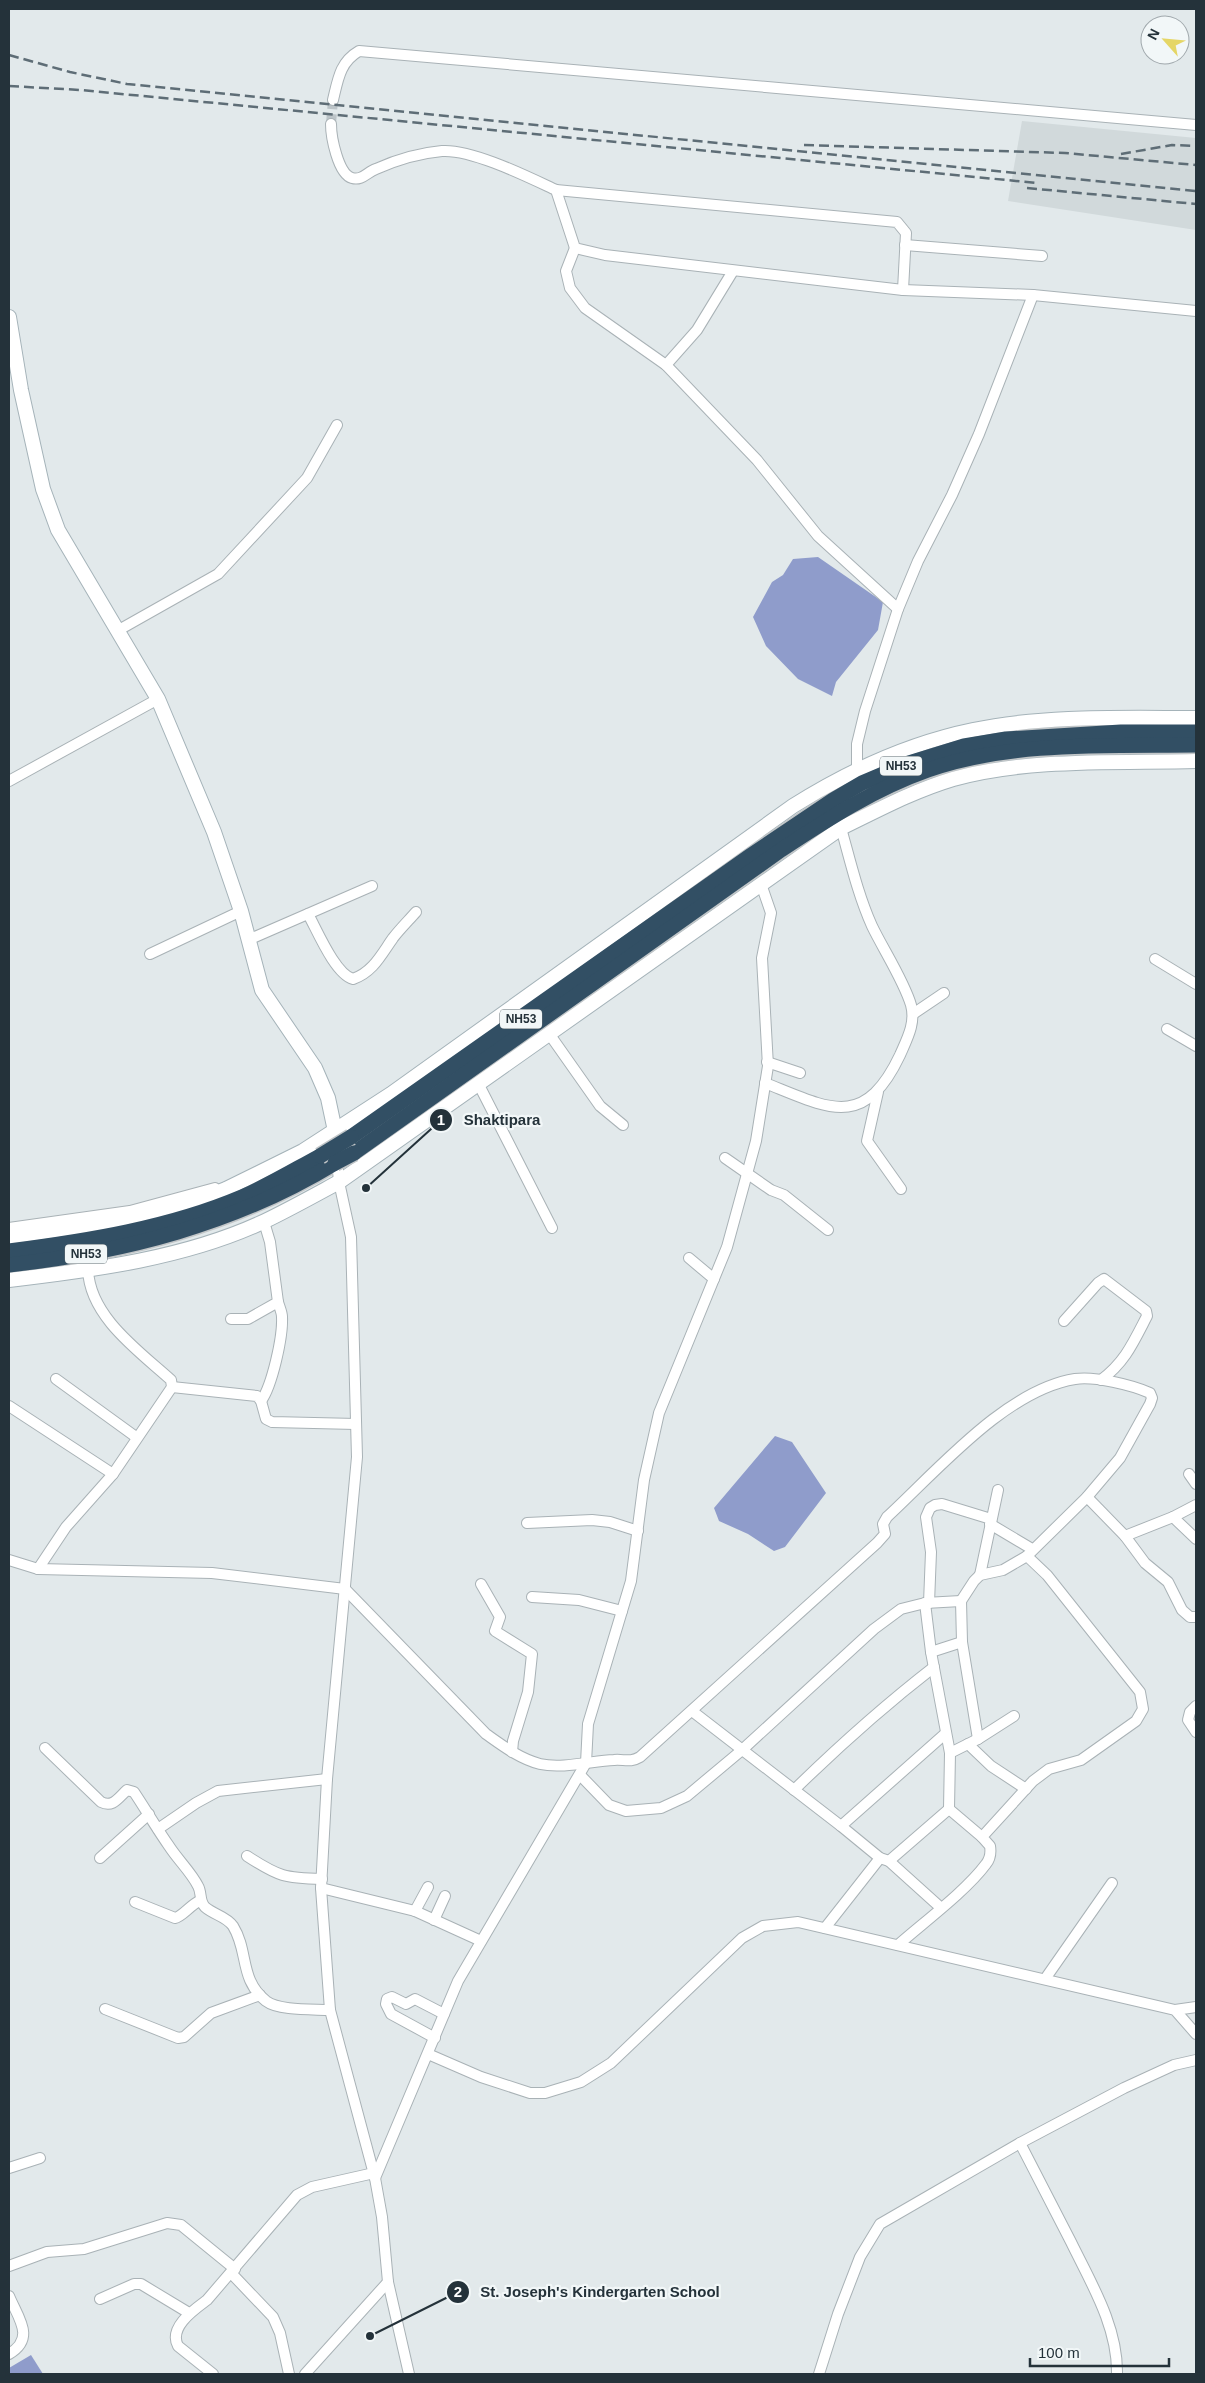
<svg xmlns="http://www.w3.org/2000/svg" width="1205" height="2383" font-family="Helvetica,sans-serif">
<rect width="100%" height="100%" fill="#e2e9eb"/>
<polygon fill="#d1d9db" points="1022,121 1196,138 1196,230 1008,201"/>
<g fill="#8f9ccb">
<polygon points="818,557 883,602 878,630 836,682 832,696 798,679 766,646 753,617 772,582 783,575 793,559"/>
<polygon points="775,1436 792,1442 826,1493 785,1547 774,1551 748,1534 719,1521 714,1508"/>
<polygon points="31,2355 43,2374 9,2374 9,2368"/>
</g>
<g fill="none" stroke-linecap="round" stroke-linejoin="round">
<polyline stroke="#bcc4c8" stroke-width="10" stroke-dasharray="10 5" stroke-linecap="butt" points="331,124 333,100"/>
<g stroke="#a9b2b6" stroke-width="12">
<g id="street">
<path d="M333,100C338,79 340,62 359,51L1196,125"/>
<path d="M331,124C331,137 338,174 352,178C362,181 367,172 376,169C396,160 420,153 442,151C472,149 528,177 556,190L575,248L605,255L903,290L1033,295L1196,311"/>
<polyline points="556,190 897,222 906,233 903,290"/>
<polyline points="905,245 1042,256"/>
<polyline points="575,248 566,271 570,288 585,308 666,365 757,460 818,536 898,609"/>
<polyline points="666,365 697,330 733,271"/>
<polyline points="117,631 218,574 307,478 337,425"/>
<polyline points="857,770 857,744 865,711 898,609 918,561 952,495 979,434 1033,295"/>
<polyline points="9,781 158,699"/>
<path d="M308,914C317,930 335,974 353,979C373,972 381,955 393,938C400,929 409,920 416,912"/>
<polyline points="248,940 372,886"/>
<polyline points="150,954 241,911"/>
<polyline points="1155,959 1196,984"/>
<polyline points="913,1014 944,993"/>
<polyline points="1167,1029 1196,1046"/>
<polyline points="550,1035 600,1106 623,1125"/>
<polyline points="767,1062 800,1073"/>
<path d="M765,1083C828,1108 864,1131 900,1055C907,1039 916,1023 911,1005C904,981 883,949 872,926C858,895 850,860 841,828"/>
<polyline points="479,1085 552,1228"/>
<polyline points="878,1092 867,1141 901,1189"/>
<polyline points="337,1158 339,1182 351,1237 357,1457 327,1779 321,1888 330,2010 375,2178 382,2217 388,2282 409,2374"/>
<polyline points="725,1158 771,1190 784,1195 828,1230"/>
<polyline points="9,1228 130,1211 215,1188"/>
<polyline points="689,1258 714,1279"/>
<polyline points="231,1319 248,1319 278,1302 270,1242 264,1222"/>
<path d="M1064,1321L1098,1283L1104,1279L1146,1311L1147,1316C1133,1343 1125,1362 1101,1380"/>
<polyline points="56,1379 136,1437"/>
<polyline points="172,1387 257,1396 261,1401 266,1419 272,1422 356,1424"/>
<path d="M261,1401C272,1386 283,1337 282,1317C282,1312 279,1306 278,1302"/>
<polyline points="9,1406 113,1474"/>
<polyline points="1189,1474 1196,1484"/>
<polyline points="1087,1497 1125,1536 1173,1517 1196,1505"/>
<polyline points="1173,1517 1196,1539"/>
<polyline points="527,1523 592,1520 610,1522 638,1531"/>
<polyline points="990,1524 1032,1549"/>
<polyline points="1125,1536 1145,1563 1168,1582 1182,1610 1190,1617 1196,1617"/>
<path d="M9,1560L38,1569L212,1573L345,1589L486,1734C503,1746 520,1759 540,1764C562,1769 592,1761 614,1760C624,1759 630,1763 640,1757L877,1543L885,1534L883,1524L887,1517C938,1470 1006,1390 1075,1379C1095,1376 1132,1385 1150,1393L1152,1398L1150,1404L1120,1458L1087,1497L1027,1556"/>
<path d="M38,1569L66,1527L113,1474L172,1387L171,1380C139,1351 90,1317 88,1270"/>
<polyline points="980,1575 998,1490"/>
<polyline points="481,1584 500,1617 495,1631 532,1654 528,1692 513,1741 512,1752"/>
<polyline points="532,1597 579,1600 622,1611"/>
<polyline points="925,1603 931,1652"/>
<polyline points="929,1603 931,1552 926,1517 930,1508 935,1505 942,1504 991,1519"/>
<polyline points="962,1642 978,1739"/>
<polyline points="1196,1706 1190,1712 1188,1720 1196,1732"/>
<polyline points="692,1711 841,1826"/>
<polyline points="968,1744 991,1766 1026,1789"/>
<path d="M45,1748L101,1802C113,1808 118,1798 127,1790L134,1792C146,1810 157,1829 169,1846C178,1860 191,1872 198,1886C202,1893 199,1901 205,1907C214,1915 226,1916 233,1926C249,1952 239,1979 266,2001C279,2011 313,2009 330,2010"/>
<polyline points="950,1753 978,1739 1014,1716"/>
<polyline points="580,1775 609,1805 626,1811 661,1808 687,1796 742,1750 874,1629 901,1609 925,1603 961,1601"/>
<path d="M794,1790C839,1746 885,1705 934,1667"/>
<polyline points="158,1829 196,1803 218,1791 327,1779"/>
<path d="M247,1856C279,1877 285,1878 322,1879"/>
<polyline points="100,1858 149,1814"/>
<polyline points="889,1861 949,1809 982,1837"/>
<polyline points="321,1888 415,1911 481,1941"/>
<path d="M135,1902L175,1918C182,1917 190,1905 201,1900"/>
<polyline points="940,1907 889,1861 880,1858 841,1826 946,1733"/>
<polyline points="415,1911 428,1887"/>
<polyline points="434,1920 445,1896"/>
<polyline points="825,1928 880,1858"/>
<path d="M898,1945C924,1922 966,1891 986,1864C990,1859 991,1852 990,1846L982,1837L1033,1781L1049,1769L1081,1760L1136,1721L1143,1709L1140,1692L1047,1575L1027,1556L1003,1570L980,1575L974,1581L961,1601L962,1642L931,1652L950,1753L949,1809"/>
<polyline points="1045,1979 1112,1883"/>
<polyline points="105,2009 178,2038 184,2037 211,2013 260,1995"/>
<polyline points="1175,2010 1196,2007"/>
<polyline points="435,2038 391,2014 386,2004 387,1999 392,1997 406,2004 415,1999 444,2014"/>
<polyline points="428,2054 481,2077 530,2093 545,2093 581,2082 611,2063 742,1938 763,1926 798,1922 1175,2010 1196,2034"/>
<path d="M1020,2143C1037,2176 1054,2209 1071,2242C1091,2283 1118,2327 1117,2374"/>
<polyline points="9,2168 40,2158"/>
<polyline points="375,2178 458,1981 586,1763 588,1724 631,1581 644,1480 659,1413 727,1247 756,1141 768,1066 762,958 771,913 761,884"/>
<polyline points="9,2266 47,2252 84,2249 167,2223 181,2225 235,2269"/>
<polyline points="231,2273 273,2317 280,2333 289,2374"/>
<path d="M9,2296C18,2318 36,2338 9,2354"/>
<polyline points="100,2299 134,2284 141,2284 189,2313"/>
<path d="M213,2374L178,2346C168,2327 195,2309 207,2300L297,2195L312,2187L374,2173"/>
<polyline points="305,2374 388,2282"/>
<polyline points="819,2374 838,2314 860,2257 880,2224 1020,2143 1124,2088 1174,2065 1196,2060"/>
</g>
</g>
<g stroke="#a5b3b9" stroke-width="16">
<g id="secondary">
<polyline points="9,317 21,390 43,489 58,530 158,699 214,832 241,911 262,990 315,1068 328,1098 335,1131"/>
<path d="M9,1237L140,1218L176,1209L226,1189L303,1151L391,1094L793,806C847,772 910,743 973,730C1046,715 1123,718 1196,718"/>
<path d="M9,1280C94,1270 187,1258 265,1221C290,1209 315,1195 339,1182L841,828C878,810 913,791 953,779C1027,758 1119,763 1196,761"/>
</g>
</g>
<g stroke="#c2c6c8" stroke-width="18">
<g id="highway">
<polyline points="351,1137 750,856 833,800 862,783 909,763 964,746 1006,739 1121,732 1196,732"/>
<path d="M354,1153L781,850C828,819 874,789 928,770C1010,741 1110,746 1196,745"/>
<path d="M9,1251C87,1241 169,1228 242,1197C269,1185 294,1170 320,1156"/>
<path d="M9,1265C124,1252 235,1224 335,1163"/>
</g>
</g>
<use href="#street" stroke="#fff" stroke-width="10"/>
<use href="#secondary" stroke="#fff" stroke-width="14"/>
<use href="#highway" stroke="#324f64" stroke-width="15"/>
<g stroke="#5e6d76" stroke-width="2.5" stroke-dasharray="10 5" stroke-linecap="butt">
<polyline points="9,55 70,72 127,84 1196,191"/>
<polyline points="9,86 81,90 1037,183"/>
<polyline points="804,145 1065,153 1196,165"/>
<polyline points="1121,154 1172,145 1196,146"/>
<polyline points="1027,188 1196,204"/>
</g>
<g stroke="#c2c6c8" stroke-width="18" stroke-linecap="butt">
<g id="highway-bridge">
<polyline points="320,1156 351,1137"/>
<polyline points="335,1163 354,1153"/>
</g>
</g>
<use href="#highway-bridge" stroke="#324f64" stroke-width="15"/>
</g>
<g text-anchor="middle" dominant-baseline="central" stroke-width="4.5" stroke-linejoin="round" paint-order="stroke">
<g fill="#f2f7f8" stroke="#626d73" stroke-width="1">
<rect x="880" y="756.5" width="42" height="19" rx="4"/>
<rect x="500" y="1009.5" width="42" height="19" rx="4"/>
<rect x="65" y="1244.5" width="42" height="19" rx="4"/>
</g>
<g font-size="12" font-weight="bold" fill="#24323a">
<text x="901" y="766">NH53</text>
<text x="521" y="1019">NH53</text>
<text x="86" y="1254">NH53</text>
</g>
</g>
<path fill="none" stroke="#24323a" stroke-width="2" d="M366 1188L441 1120M370 2336L458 2292"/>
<g fill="#24323a" stroke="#f2f7f8" stroke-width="2">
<circle cx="366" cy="1188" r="5"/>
<circle cx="370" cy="2336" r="5"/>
<circle cx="441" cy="1120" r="12"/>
<circle cx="458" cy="2292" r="12"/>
</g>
<g font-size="15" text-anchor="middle" font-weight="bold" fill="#fff">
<text x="441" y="1125">1</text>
<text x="458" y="2297">2</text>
</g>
<g font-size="15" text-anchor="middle" font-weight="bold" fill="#24323a" stroke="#f2f7f8" stroke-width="4.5" stroke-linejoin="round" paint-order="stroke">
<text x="502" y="1125">Shaktipara</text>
<text x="600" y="2297">St. Joseph's Kindergarten School</text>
</g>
<rect width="1205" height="2383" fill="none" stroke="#24323a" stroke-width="20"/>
<g transform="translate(1165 40) rotate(297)"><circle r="24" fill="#f2f7f8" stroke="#a0a8ac"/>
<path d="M0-4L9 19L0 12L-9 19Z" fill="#e5d666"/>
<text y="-8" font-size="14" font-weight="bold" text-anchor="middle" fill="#24323a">N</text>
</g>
<path d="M1030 2358v8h139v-8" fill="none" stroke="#24323a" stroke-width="2.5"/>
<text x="1038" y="2358" font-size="15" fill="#24323a" stroke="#f2f7f8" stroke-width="4" paint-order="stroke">100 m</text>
</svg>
